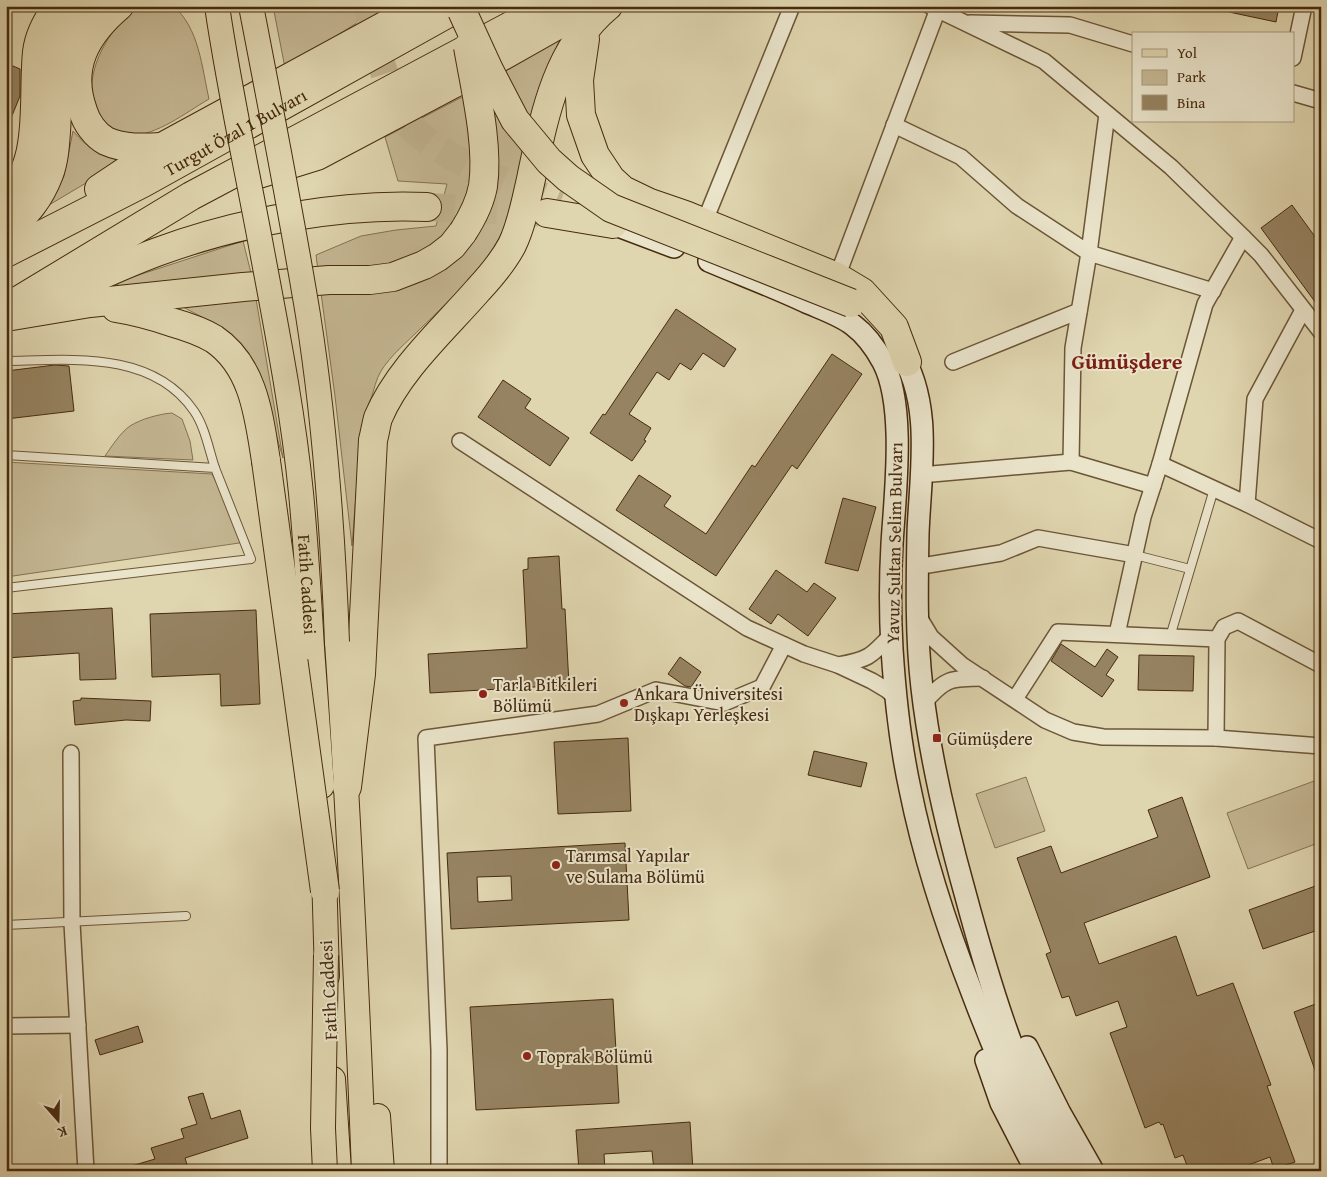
<svg xmlns="http://www.w3.org/2000/svg" width="1327" height="1177" font-family="'Gentium Book Plus',serif">
<rect width="100%" height="100%" fill="#dfd5af"/>
<filter id="stains"><feTurbulence type="fractalNoise" baseFrequency=".004" numOctaves="4"/><feColorMatrix values="0 0 0 0 .2 0 0 0 0 .09 0 0 0 0 .02 0 0 0 .5 -.17"/></filter>
<radialGradient id="worn" r=".72"><stop offset=".6" stop-color="#630" stop-opacity="0"/><stop offset="1" stop-color="#630" stop-opacity=".3"/></radialGradient>
<g fill="#c5b894" stroke="#867251">
<path d="M143,6H173C199,27 202,68 209,99C185,113 158,135 129,136C120,136 113,131 106,125C71,93 106,23 143,6Z"/>
<polygon points="273,6 384,6 285,68"/>
<path d="M560,39L544,79L506,224C487,267 453,297 420,329C407,342 391,355 381,371C376,379 374,390 371,399C358,447 356,497 352,546L335,396L321,293C347,292 392,293 415,284C435,277 452,258 468,244L486,82Z"/>
<polygon points="464,96 474,164 463,213 438,243 404,262 378,268 318,271 316,255 361,236 396,230 436,226 447,184 398,181 385,137"/>
<path d="M73,131C88,148 97,154 118,160L86,183L49,205L64,176Z"/>
<polygon points="243,241 252,277 118,288 117,282"/>
<path d="M256,299L283,458C277,439 272,419 266,399C263,387 260,374 254,363C238,336 210,321 183,307Z"/>
<path d="M172,413L182,419L190,441L193,460L105,456C112,446 120,433 130,426C141,419 159,414 172,413Z"/>
<polygon points="6,462 212,474 246,542 6,577"/>
<polygon points="1026,777 1045,831 995,848 976,794"/>
<polygon points="1317,780 1321,791 1321,842 1248,869 1227,813"/>
</g>
<g fill="#968362" stroke="#462b0e" fill-rule="evenodd">
<polygon points="1230,6 1279,6 1276,22 1229,12"/>
<polygon points="6,63 20,69 20,96 7,128"/>
<polygon points="1292,205 1321,245 1321,310 1261,228"/>
<polygon points="676,309 736,349 724,367 703,353 691,370 680,363 669,380 657,372 629,414 651,428 644,440 646,441 632,461 590,433 603,414 605,415"/>
<polygon points="832,354 862,374 797,469 792,465 716,576 616,510 639,475 671,496 664,506 706,534 752,465 755,467"/>
<polygon points="55,365 69,366 74,411 6,419 6,371"/>
<polygon points="503,380 531,399 525,408 569,438 550,466 478,417"/>
<polygon points="843,498 876,507 858,571 825,563"/>
<polygon points="559,556 562,609 565,609 569,685 430,693 428,654 527,648 523,570 528,569 528,558"/>
<polygon points="776,570 807,592 814,583 836,598 808,636 778,614 771,624 749,609"/>
<polygon points="112,608 116,679 80,680 79,653 6,658 6,614"/>
<polygon points="256,610 260,704 221,706 220,674 152,677 150,614"/>
<polygon points="1061,644 1095,667 1107,649 1118,657 1106,675 1114,680 1102,697 1051,661"/>
<polygon points="1139,655 1194,656 1193,691 1138,690"/>
<polygon points="680,657 701,672 691,687 685,686 668,674"/>
<polygon points="81,698 151,701 150,721 126,720 75,725 73,701 81,700"/>
<polygon points="628,738 631,811 558,814 554,742"/>
<polygon points="814,751 867,763 861,787 808,775"/>
<polygon points="1182,797 1210,877 1084,923 1099,964 1176,936 1197,996 1233,983 1271,1085 1267,1086 1295,1162 1274,1169 1270,1157 1232,1171 1189,1171 1183,1155 1175,1158 1163,1124 1161,1125 1159,1122 1145,1128 1110,1033 1127,1027 1118,1001 1076,1016 1069,996 1062,998 1046,954 1051,952 1017,858 1051,846 1061,873 1158,837 1148,810"/>
<path d="M625,843L629,920L451,929L447,853ZM511,876L512,900L478,902L477,877Z"/>
<polygon points="1321,884 1321,929 1263,949 1249,910"/>
<polygon points="613,999 619,1103 476,1110 470,1007"/>
<polygon points="1321,1002 1321,1081 1319,1081 1294,1012"/>
<polygon points="138,1026 143,1042 100,1055 95,1040"/>
<polygon points="203,1093 211,1119 240,1110 248,1138 185,1158 189,1171 128,1171 128,1167 155,1159 151,1148 184,1138 181,1129 197,1124 188,1097"/>
<polygon points="690,1122 693,1171 654,1171 652,1151 604,1154 605,1171 579,1171 576,1130"/>
</g>
<g fill="none" stroke-linecap="round" stroke-linejoin="round">
<g stroke="#c0b38f" stroke-width="28" stroke-dasharray="28 14" stroke-linecap="butt">
<path d="M369,6C369,28 376,49 383,69C387,80 396,112 403,119C442,162 508,182 560,203"/>
<polyline points="427,207 547,213"/>
</g>
<g stroke="#6c5636" stroke-width="10">
<g id="lane">
<path d="M6,361C70,360 152,350 194,411C205,427 209,450 215,468"/>
<polyline points="6,455 215,468 251,559 6,588"/>
<polyline points="1135,555 1190,569"/>
<polyline points="1170,637 1214,489"/>
<polyline points="6,925 186,916"/>
</g>
</g>
<g stroke="#6c5636" stroke-width="18">
<g id="street">
<polyline points="930,6 1044,61 1171,167 1243,237 1261,255 1321,332"/>
<polyline points="970,23 1070,25 1133,44"/>
<polyline points="1293,58 1304,6"/>
<polyline points="1293,93 1321,101"/>
<polyline points="894,125 961,157 1017,206 1089,253 1213,291"/>
<polyline points="704,223 792,6"/>
<polyline points="837,277 938,9"/>
<polyline points="953,362 1079,311"/>
<polyline points="460,441 747,628 804,654 838,665 872,681 887,690 897,699"/>
<polyline points="1071,462 1073,348 1089,253 1107,114"/>
<polyline points="1160,464 1247,504 1321,541"/>
<polyline points="932,474 1071,462 1153,486"/>
<polyline points="1247,504 1255,399 1303,310"/>
<polyline points="928,565 1001,553 1038,538 1135,555"/>
<polyline points="919,617 931,637 962,665 1045,720 1073,732 1103,737 1216,738 1321,746"/>
<polyline points="1117,634 1143,517 1160,464 1205,304 1243,237"/>
<path d="M838,665C867,660 871,657 891,635"/>
<polyline points="1015,699 1058,632 1217,639"/>
<path d="M924,703C945,678 951,678 983,678"/>
<polyline points="1216,738 1217,639 1224,627 1238,621 1321,665"/>
<polyline points="71,753 72,923 86,1171"/>
<polyline points="6,1026 78,1025"/>
<polyline points="439,1171 439,1050 426,738 598,714 656,690 724,703 762,687 784,645"/>
</g>
</g>
<g stroke="#462b0e" stroke-width="24">
<g id="secondary">
<polyline points="613,224 674,247"/>
<path d="M709,261C742,275 774,287 806,302C822,309 840,315 853,325C865,334 876,349 883,362C906,406 895,494 892,544C890,579 890,614 892,649C895,696 900,743 910,789C924,859 947,928 973,995C996,1056 1022,1115 1055,1171"/>
<path d="M899,350C934,403 920,474 918,534C917,584 916,637 922,688C930,758 946,825 965,893C979,945 994,998 1013,1048C1029,1091 1051,1131 1074,1171"/>
<polyline points="1027,1047 1060,1113 1093,1171"/>
<polyline points="986,1060 1001,1103 1036,1171"/>
</g>
</g>
<g stroke="#462b0e" stroke-width="26">
<g id="primary">
<path d="M337,642C349,818 357,994 364,1171"/>
<polyline points="312,648 322,786"/>
<polyline points="324,872 327,976"/>
<polyline points="333,1079 339,1171"/>
<polyline points="378,1116 382,1171"/>
</g>
</g>
<g stroke="#462b0e" stroke-width="30">
<g id="highway">
<path d="M119,6C86,34 67,67 83,111C86,122 95,135 106,141C124,149 143,148 162,147"/>
<polyline points="585,39 579,80 581,115 595,155 611,179 623,190 650,203 685,215 837,277 862,292 894,327 907,362"/>
<polyline points="259,174 317,156 453,84 591,6"/>
<polyline points="99,189 162,147 421,6"/>
<path d="M6,209C17,189 29,167 32,144C37,114 34,82 37,52C39,35 48,19 58,6"/>
<polyline points="547,213 613,224"/>
<path d="M6,232C26,215 40,198 49,174C54,161 55,146 56,132C58,104 56,68 66,41C70,27 80,16 90,6"/>
<path id="s1" d="M6,253L143,183L461,6"/>
<path d="M55,296C88,281 122,265 157,252C238,222 340,203 427,207"/>
<polyline points="6,308 191,196 548,6"/>
<path d="M116,308C135,311 153,316 171,322C185,326 201,331 214,339C254,366 259,417 266,461"/>
<polyline points="6,317 90,303 243,287 329,280 370,280 393,277 424,265 438,257 452,246 463,232"/>
<path d="M347,787L361,674L373,440C375,433 376,425 378,418C398,370 444,329 478,290C491,276 503,262 512,245C522,224 526,201 531,179C544,117 556,49 608,6"/>
</g>
</g>
<use href="#lane" stroke="#eae4cb" stroke-width="8"/>
<use href="#street" stroke="#eae4cb" stroke-width="15"/>
<use href="#secondary" stroke="#eae4cb" stroke-width="21"/>
<use href="#primary" stroke="#dfd5af" stroke-width="24"/>
<use href="#highway" stroke="#dfd5af" stroke-width="28"/>
<g stroke="#462b0e" stroke-width="26" stroke-linecap="butt">
<g id="primary-bridge">
<path id="s2" d="M217,6C229,88 247,170 262,251C277,331 293,412 301,493C306,545 309,596 312,648"/>
<path d="M251,6C271,109 291,212 308,315C325,423 333,533 337,642"/>
<polyline points="325,1171 323,1128 326,955"/>
</g>
</g>
<g stroke="#462b0e" stroke-width="30" stroke-linecap="butt">
<g id="highway-bridge">
<polyline points="462,11 489,70 515,120 549,161 568,178 611,208 851,303"/>
<path d="M463,232C472,218 480,203 483,186C489,145 475,88 468,47"/>
<polyline points="266,461 325,891"/>
</g>
</g>
<use href="#primary-bridge" stroke="#dfd5af" stroke-width="24"/>
<use href="#highway-bridge" stroke="#dfd5af" stroke-width="28"/>
</g>
<g fill="#8f2418" stroke="#eae4cb" stroke-width="2">
<circle cx="483" cy="694" r="5"/>
<circle cx="624" cy="703" r="5"/>
<rect x="932" y="733" width="10" height="10" rx="2.5"/>
<circle cx="556" cy="865" r="5"/>
<circle cx="527" cy="1056" r="5"/>
</g>
<g text-anchor="middle" dominant-baseline="central" stroke-width="4" stroke-linejoin="round" paint-order="stroke">
<g font-size="18" fill="#462b0e" stroke="#eae4cb">
<text stroke="none"><textPath href="#s1" startOffset="259">Turgut Özal 1 Bulvarı</textPath></text>
<text transform="translate(894 543) rotate(-89)">Yavuz Sultan Selim Bulvarı</text>
<text stroke="none"><textPath href="#s2" startOffset="586">Fatih Caddesi</textPath></text>
<text transform="translate(328 990) rotate(-93)">Fatih Caddesi</text>
</g>
<g font-size="18" fill="#462b0e" stroke="#eae4cb" text-anchor="start">
<text x="493" y="684">Tarla Bitkileri<tspan x="493" dy="21">Bölümü</tspan></text>
<text x="634" y="693">Ankara Üniversitesi<tspan x="634" dy="21">Dışkapı Yerleşkesi</tspan></text>
<text x="947" y="738">Gümüşdere</text>
<text x="566" y="855">Tarımsal Yapılar<tspan x="566" dy="21">ve Sulama Bölümü</tspan></text>
<text x="537" y="1056">Toprak Bölümü</text>
</g>
<g font-size="22" font-weight="bold" fill="#7a1f14" stroke="#eae4cb">
<text x="1127" y="361">Gümüşdere</text>
</g>
</g>
<rect width="1327" height="1177" fill="none" stroke="#dfd5af" stroke-width="25"/>
<rect x="8" y="8" width="1312" height="1162" fill="none" stroke="#462b0e" stroke-width="2.5"/>
<rect x="12" y="12" width="1302" height="1152" fill="none" stroke="#462b0e"/>
<rect x="1132" y="32" width="162" height="90" fill="#eae4cb" stroke="#a89a7f"/>
<rect x="1142" y="49" width="25" height="8" fill="#dfd5af" stroke="#a89a7f"/>
<text x="1177" y="58" font-size="15" fill="#462b0e">Yol</text>
<rect x="1142" y="70" width="25" height="15" fill="#c5b894" stroke="#a89a7f"/>
<text x="1177" y="82" font-size="15" fill="#462b0e">Park</text>
<rect x="1142" y="95" width="25" height="15" fill="#968362" stroke="#a89a7f"/>
<text x="1177" y="108" font-size="15" fill="#462b0e">Bina</text>
<g transform="translate(58 1120) rotate(160)" stroke="#eae4cb" stroke-width="4" paint-order="stroke">
<path d="M0-4L9 19L0 12L-9 19Z" fill="#462b0e"/>
<text y="-8" font-size="14" font-weight="bold" text-anchor="middle" fill="#462b0e">K</text>
</g>
<rect width="100%" height="100%" filter="url(#stains)"/>
<rect width="100%" height="100%" fill="url(#worn)"/>
</svg>
